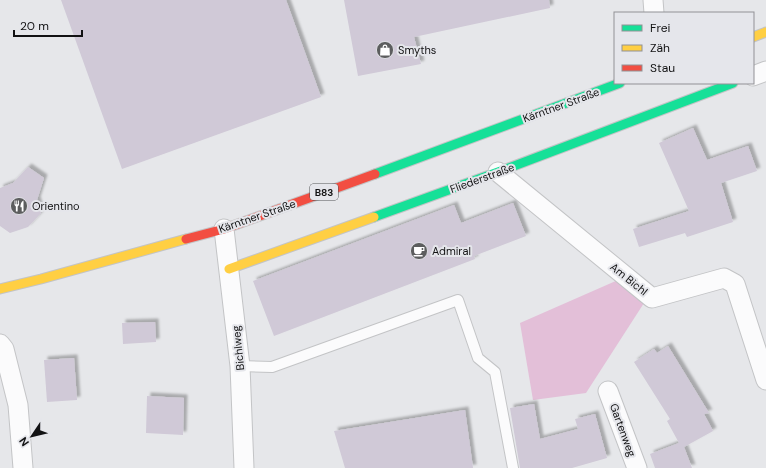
<svg xmlns="http://www.w3.org/2000/svg" width="766" height="468" font-family="'DM Sans',sans-serif">
<defs>
<filter id="shadow"><feDropShadow dx="3.5" dy="-3.5" stdDeviation="1" flood-color="#0004"/></filter>
</defs>
<rect width="100%" height="100%" fill="#e6e7ea"/>
<polygon fill="#e3bfd8" points="618,280 644,303 586,393 533,400 520,323"/>
<g fill="#d0c9d7" filter="url(#shadow)">
<polygon points="61,0 286,0 321,97 122,169"/>
<polygon points="344,0 549,0 550,8 414,37 421,64 358,76"/>
<polygon points="693,128 707,160 748,146 757,171 721,183 733,222 687,237 685,233 639,247 633,229 689,211 659,143"/>
<polygon points="28,167 44,178 37,200 41,213 28,227 10,233 0,226 0,188 13,183"/>
<polygon points="513,203 526,236 474,256 475,259 274,336 253,281 454,205 461,223"/>
<polygon points="155,322 156,342 123,344 122,323"/>
<polygon points="668,346 709,413 704,414 713,431 684,447 692,468 655,468 650,454 679,443 667,421 670,419 634,362 654,349 657,353"/>
<polygon points="74,358 77,400 47,402 44,360"/>
<polygon points="147,396 184,398 183,435 146,433"/>
<polygon points="534,404 540,439 578,429 575,419 595,414 607,458 572,468 520,468 510,408"/>
<polygon points="465,410 473,468 345,468 334,431"/>
</g>
<g fill="none" stroke-linecap="round" stroke-linejoin="round">
<g stroke="#c3c4c6" stroke-width="12">
<polyline id="lane" points="240,366 272,367 458,300 478,358 495,372 513,468"/>
</g>
<g stroke="#c3c4c6" stroke-width="21">
<g id="street">
<polyline points="653,0 654,13"/>
<polyline points="753,76 766,71"/>
<polyline points="498,172 652,298 724,278 735,284 766,380"/>
<polyline points="224,229 240,366 244,468"/>
<polyline points="0,344 4,349 18,405 23,468"/>
<polyline points="608,391 637,468"/>
</g>
</g>
<g stroke="#c3c4c6" stroke-width="11">
<g id="fast">
<polyline points="375,174 620,83"/>
<polyline points="374,217 498,172 733,83"/>
</g>
</g>
<g stroke="#c3c4c6" stroke-width="11">
<g id="slow">
<polyline points="753,37 766,32"/>
<polyline points="229,269 374,217"/>
<polyline points="0,289 41,279 186,239"/>
</g>
</g>
<g stroke="#c3c4c6" stroke-width="11">
<polyline id="jam" points="186,239 224,229 375,174"/>
</g>
<use href="#lane" stroke="#fbfbfc" stroke-width="10"/>
<use href="#street" stroke="#fbfbfc" stroke-width="19"/>
<use href="#fast" stroke="#16e098" stroke-width="9"/>
<use href="#slow" stroke="#ffcf43" stroke-width="9"/>
<use href="#jam" stroke="#f24e42" stroke-width="9"/>
</g>
<defs>
<g id="shop-disc" transform="scale(0.9)"><circle r="9.5" fill="#5c5d5e" stroke="#e5e6eb"/><path d="M-5-2.5h2.3a2.7 3.5 0 0 1 5.4 0H5L5.5 6h-11ZM-1.5-2.5h3a1.5 2.3 0 0 0-3 0Z" fill="#fff"/></g>
<g id="restaurant-disc" transform="scale(0.9)"><circle r="9.5" fill="#5c5d5e" stroke="#e5e6eb"/><path d="M-5-6h1v4h1v-4h1v4h1v-4h1v5L-1.5 .5V6h-2V.5L-5-1ZM5-6V6H3V1.5H1.5Q1.5-4 5-6Z" fill="#fff"/></g>
<g id="cafe-disc" transform="scale(0.9)"><circle r="9.5" fill="#5c5d5e" stroke="#e5e6eb"/><path d="M-5.5-4.5H6V0H3Q3 3.5 0 3.5H-2.5Q-5.5 3.5-5.5 0ZM3-3.2v2h1.7v-2ZM-6 4.5H4V6H-6Z" fill="#fff"/></g>
</defs>
<g fill-rule="evenodd">
<use href="#shop-disc" x="385" y="50"/>
<use href="#restaurant-disc" x="19" y="206"/>
<use href="#cafe-disc" x="419" y="251"/>
</g>
<g text-anchor="middle" dominant-baseline="central" stroke-width="4" stroke-linejoin="round" paint-order="stroke">
<rect fill="#e5e6eb" stroke="#515254" stroke-width="1" x="310" y="184" width="28" height="16" rx="3"/>
<g font-size="10" font-weight="bold" fill="#121213">
<text x="324" y="192">B83</text>
</g>
<g font-size="11" fill="#121213" stroke="#e5e6eb" text-anchor="start">
<text x="398" y="50">Smyths</text>
<text x="32" y="206">Orientino</text>
<text x="432" y="251">Admiral</text>
</g>
<g font-size="11" fill="#121213" stroke="#e5e6eb">
<text transform="translate(561 105) rotate(-20)">Kärntner Straße</text>
<text transform="translate(482 178) rotate(-20)">Fliederstraße</text>
<text transform="translate(257 216) rotate(-19)">Kärntner Straße</text>
<text transform="translate(629 279) rotate(39)">Am Bichl</text>
<text transform="translate(238 348) rotate(-96)">Bichlweg</text>
<text transform="translate(623 430) rotate(70)">Gartenweg</text>
</g>
</g>
<rect x="614" y="12" width="140" height="72" fill="#e5e6eb" stroke="#919195"/>
<rect x="622" y="25" width="20" height="6" fill="#16e098" stroke="#919195"/>
<text x="650" y="32" font-size="12" fill="#121213">Frei</text>
<rect x="622" y="45" width="20" height="6" fill="#ffcf43" stroke="#919195"/>
<text x="650" y="52" font-size="12" fill="#121213">Zäh</text>
<rect x="622" y="65" width="20" height="6" fill="#f24e42" stroke="#919195"/>
<text x="650" y="72" font-size="12" fill="#121213">Stau</text>
<g transform="translate(32 436) rotate(235)" stroke="#e5e6eb" stroke-width="3" paint-order="stroke">
<path d="M0-3L7 15L0 10L-7 15Z" fill="#121213"/>
<text y="-6" font-size="11" font-weight="bold" text-anchor="middle" fill="#121213">N</text>
</g>
<path d="M14 30v6h68v-6" fill="none" stroke="#121213" stroke-width="2"/>
<text x="20" y="30" font-size="12" fill="#121213" stroke="#e5e6eb" stroke-width="3" paint-order="stroke">20 m</text>
</svg>
